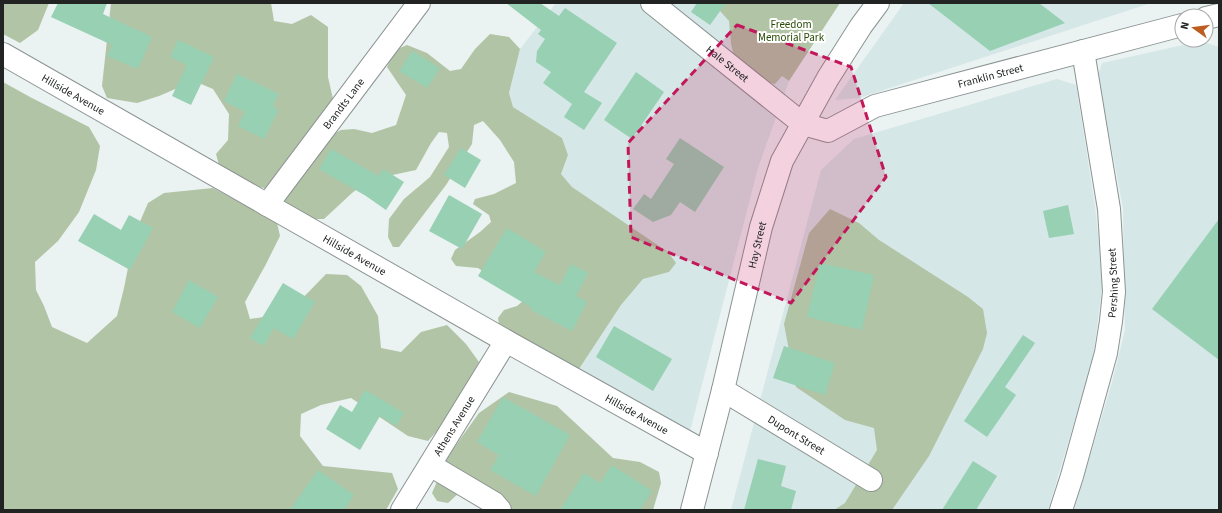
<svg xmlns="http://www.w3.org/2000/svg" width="1222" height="513" font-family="'Source Sans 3',sans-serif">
<rect width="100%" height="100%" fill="#eaf2f2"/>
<g fill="#d5e7e6">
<polygon points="556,3 760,3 767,63 789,81 758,168 690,431 579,369 621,305 643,279 669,272 668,252 572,187 561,174 568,155 562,138 513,107 509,93 520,49"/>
<polygon points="904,3 1151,3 859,98 835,100"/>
<polygon points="1201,41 1219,47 1219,510 1074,510 1111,386 1125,331 1123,208 1098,76 1102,63"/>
<polygon points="1057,79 1076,85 1095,206 1103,280 1093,359 1048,510 731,510 821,170 854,139"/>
</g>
<g fill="#b1c4a5">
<polygon points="3,3 49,3 38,30 20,43 3,34"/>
<polygon points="111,3 271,3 274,21 292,24 311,15 328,27 328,77 333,99 265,188 257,187 219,165 216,154 228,140 229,114 213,89 194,81 159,96 137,103 107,98 102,86"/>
<polygon points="713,3 840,3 789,81 782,76 775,84 766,82 735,60 731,44 729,21"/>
<polygon points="490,34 509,37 520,49 509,93 513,107 562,138 568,155 561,174 572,187 668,252 676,263 669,272 643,279 621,305 579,369 565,369 499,326 498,318 504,310 517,306 529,296 498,282 478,268 456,266 451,259 455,250 480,232 491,222 489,215 473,204 475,199 494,194 516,183 514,162 500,140 483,121 474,125 472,144 446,185 399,247 393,247 388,237 389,219 404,199 430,177 449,147 447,133 439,132 431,143 416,170 369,180 352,193 324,219 309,219 280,200 326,138 341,130 354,129 372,133 396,125 406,95 387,67 395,50 407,45 427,53 450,71 461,69 475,49"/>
<polygon points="3,82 30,97 89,127 100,146 96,170 79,212 58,241 35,262 36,290 44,306 52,327 87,343 117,316 124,288 135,233 148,203 164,193 213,188 277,223 280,236 265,266 245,302 250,319 276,315 296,305 326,274 347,275 361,286 378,316 381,348 401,352 421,332 447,325 466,344 479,362 445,422 428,441 408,436 351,398 321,405 301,414 300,436 323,466 392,473 398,489 386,510 3,510"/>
<polygon points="830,209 859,223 879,240 968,297 983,309 987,333 983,349 929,456 892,510 834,510 845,503 877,450 874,428 845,420 796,387 784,324 809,233"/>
<polygon points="509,392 557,406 613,458 640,462 659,472 661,483 653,510 507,510 460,492 448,503 437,501 432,493 448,456 479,413"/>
</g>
<g fill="#97d0b3">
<polygon points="58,3 107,3 103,14 152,37 138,69 107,56 112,45 51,17"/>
<polygon points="506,3 540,3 559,16 565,8 617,43 584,92 602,103 584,130 564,117 572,104 543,83 551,72 536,62 537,51 545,39 538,34 541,30"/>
<polygon points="697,3 726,3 710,25 691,12"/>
<polygon points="928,3 1039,3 1065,23 990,51"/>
<polygon points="178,40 214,57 191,105 172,96 187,65 170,57"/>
<polygon points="412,51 440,68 427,88 399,71"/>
<polygon points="636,72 664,92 632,139 604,120"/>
<polygon points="237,74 279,94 273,105 278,111 264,139 238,126 245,112 224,101"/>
<polygon points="680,138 724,167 695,212 680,202 671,215 653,222 633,209 644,194 651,199 674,164 666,159"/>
<polygon points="461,148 481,160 465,188 444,175"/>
<polygon points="331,149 379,176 383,169 404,182 386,210 366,196 319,169"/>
<polygon points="449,195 482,214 462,249 429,231"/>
<polygon points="1068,205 1074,234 1049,238 1043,211"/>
<polygon points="94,214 121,230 129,215 153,228 130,270 78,241"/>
<polygon points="1219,219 1219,360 1152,309"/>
<polygon points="507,228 546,252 534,272 560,285 571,264 588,273 576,296 587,302 572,331 531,310 532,308 478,276"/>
<polygon points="820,263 874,275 862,330 807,317"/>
<polygon points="189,280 218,297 200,328 172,312"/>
<polygon points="283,283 315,302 293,339 274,328 263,346 250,338"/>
<polygon points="614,326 672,359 653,391 596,357"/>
<polygon points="1023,335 1035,343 1005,387 1016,395 987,437 964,421"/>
<polygon points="784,346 835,363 825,395 773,378"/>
<polygon points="365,390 404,413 396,426 380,416 360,450 326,429 340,405 352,412"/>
<polygon points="503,397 570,435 536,496 490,470 499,455 477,442"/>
<polygon points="758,459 786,466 781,486 796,491 791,510 744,510"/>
<polygon points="973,461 997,476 976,510 942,510"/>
<polygon points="612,465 652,491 640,510 560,510 584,473 600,483"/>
<polygon points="318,470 354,495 344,510 290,510"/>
</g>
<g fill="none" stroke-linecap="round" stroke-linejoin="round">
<g stroke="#8c9493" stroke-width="24">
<g id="minor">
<path id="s1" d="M652,3L803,124L828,131L875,106L1182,25"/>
<polyline points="1206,18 1219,15"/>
<path id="s2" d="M3,54L506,341L707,453"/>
<path id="s3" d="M267,205L419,3"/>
<path id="s4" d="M723,390L871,480"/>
<polyline points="430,465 494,503 500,510"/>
<path id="s5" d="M402,510L506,341"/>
<path id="s6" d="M1061,510L1072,476L1106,353L1111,321L1114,292L1109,209L1083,51"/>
</g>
</g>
<g stroke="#8c9493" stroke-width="24">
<g id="major">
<path id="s7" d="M692,510L723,390L761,227L782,161L828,78L861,26L878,3"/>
</g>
</g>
<use href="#minor" stroke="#fff" stroke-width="22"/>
<use href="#major" stroke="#fff" stroke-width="22"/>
</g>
<path fill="#c2185b" fill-opacity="0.2" stroke="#c2185b" stroke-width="3" stroke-dasharray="8 5" stroke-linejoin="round" d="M737,25L851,67L886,177L791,303L631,237L628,143Z"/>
<g text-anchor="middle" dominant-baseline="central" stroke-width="4" stroke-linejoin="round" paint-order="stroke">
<g font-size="11" fill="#274a03" stroke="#fff">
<text x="791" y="24">Freedom<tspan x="791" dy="13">Memorial Park</tspan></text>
</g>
<g font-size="11" fill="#212423" stroke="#fff">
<text stroke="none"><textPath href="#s1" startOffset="97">Hale Street</textPath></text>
<text stroke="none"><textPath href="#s1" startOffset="392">Franklin Street</textPath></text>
<text stroke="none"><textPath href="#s2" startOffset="81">Hillside Avenue</textPath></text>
<text stroke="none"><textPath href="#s3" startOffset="127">Brandts Lane</textPath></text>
<text stroke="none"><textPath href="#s7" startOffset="273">Hay Street</textPath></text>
<text stroke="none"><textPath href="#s2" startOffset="405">Hillside Avenue</textPath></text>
<text stroke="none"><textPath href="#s6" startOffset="234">Pershing Street</textPath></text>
<text stroke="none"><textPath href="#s2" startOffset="729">Hillside Avenue</textPath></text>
<text stroke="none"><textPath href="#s5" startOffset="99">Athens Avenue</textPath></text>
<text stroke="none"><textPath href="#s4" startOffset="86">Dupont Street</textPath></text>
</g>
</g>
<rect width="1222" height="513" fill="none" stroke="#212423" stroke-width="8"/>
<g transform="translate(1194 28) rotate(284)"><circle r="19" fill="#ffffff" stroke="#a6a7a7"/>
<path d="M0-3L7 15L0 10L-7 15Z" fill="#bf5d1f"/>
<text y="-6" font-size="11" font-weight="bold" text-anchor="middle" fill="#212423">N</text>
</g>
</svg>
